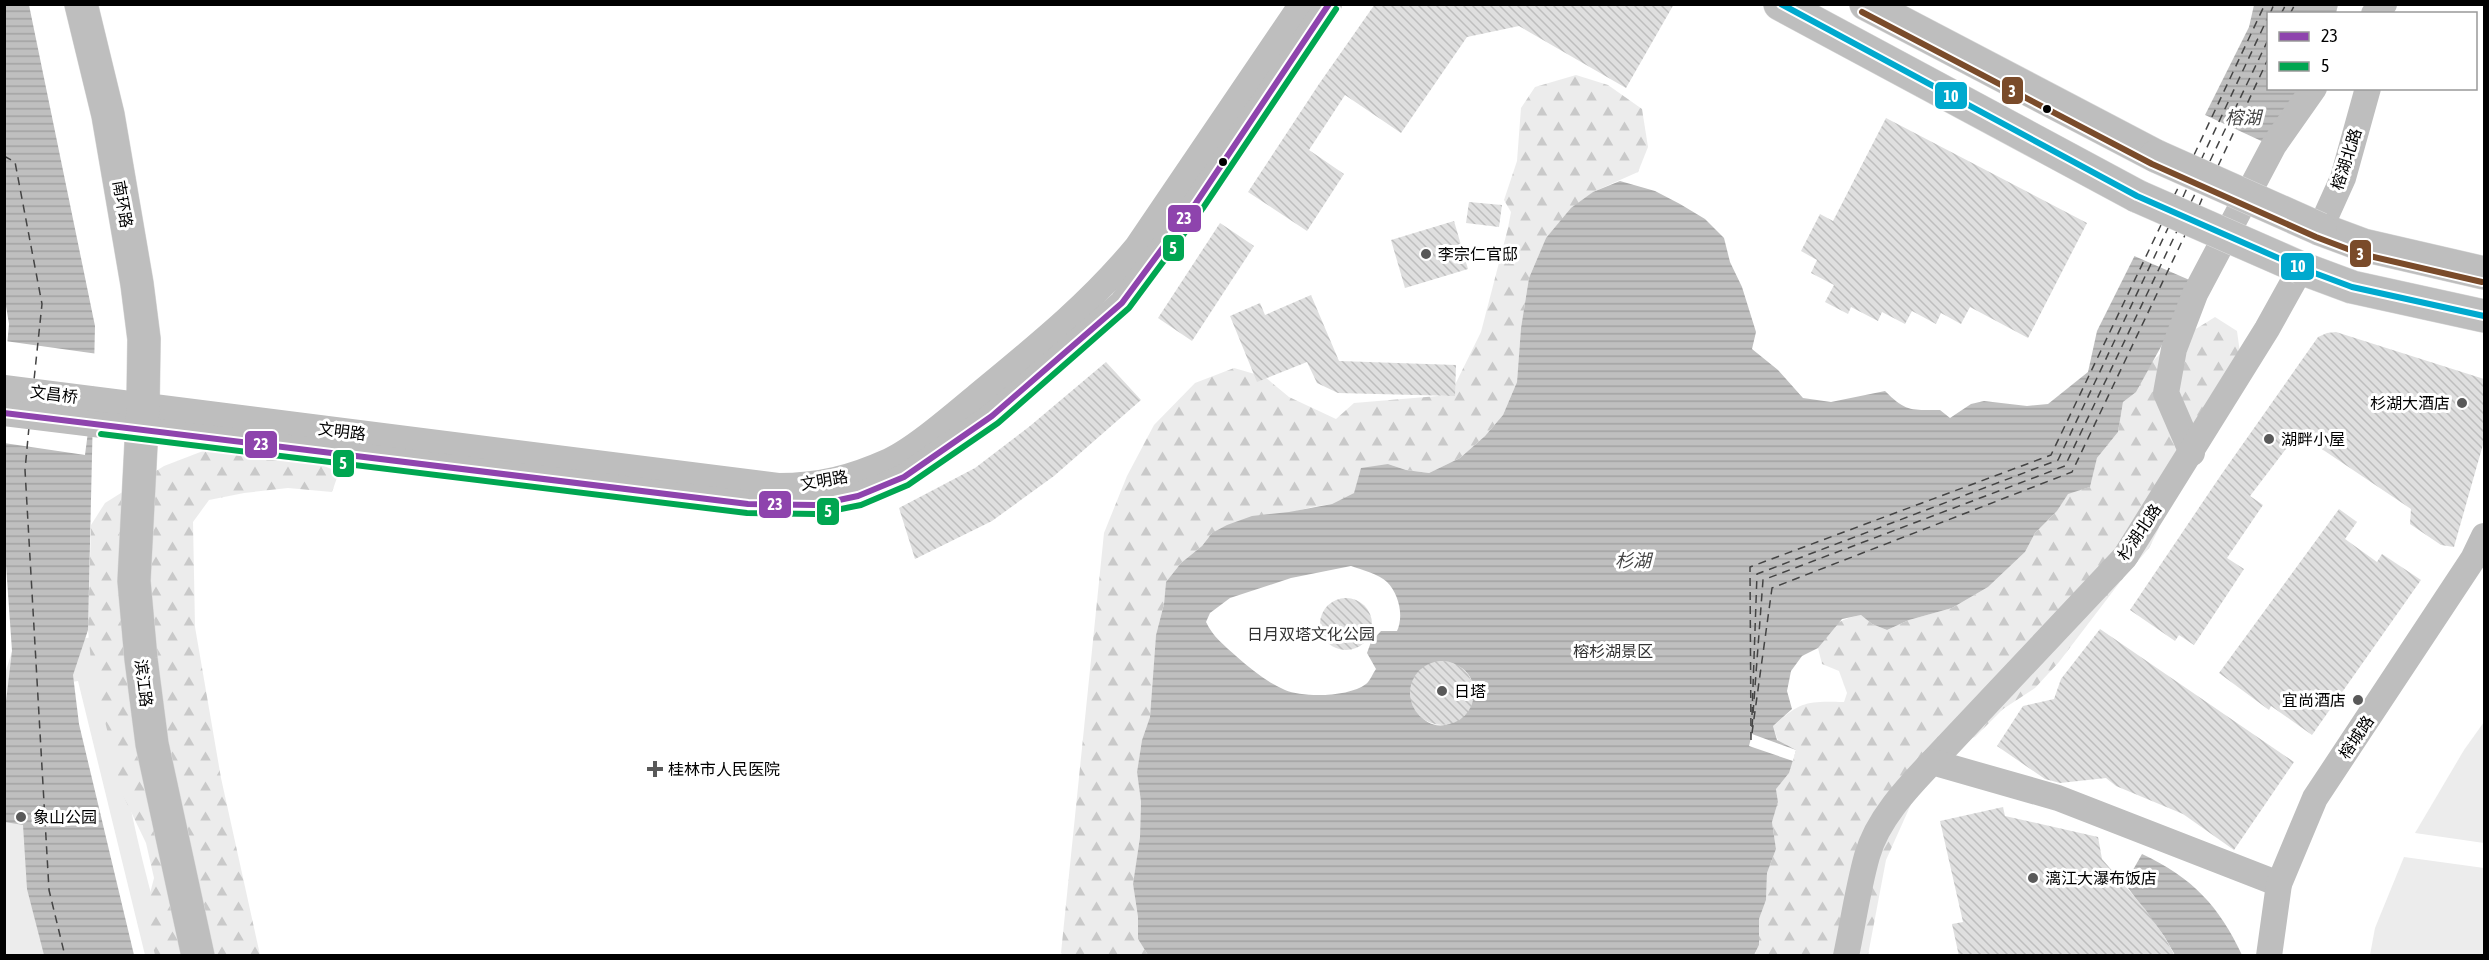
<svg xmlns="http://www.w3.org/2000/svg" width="2489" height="960" font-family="'Asap Condensed','Noto Sans SC',sans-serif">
<defs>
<pattern id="forest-firs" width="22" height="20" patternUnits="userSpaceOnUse" patternTransform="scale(1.5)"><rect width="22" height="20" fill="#ececec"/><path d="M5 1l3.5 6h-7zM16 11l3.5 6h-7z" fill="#c9c9c9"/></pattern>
<pattern id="water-rules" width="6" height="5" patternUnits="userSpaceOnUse" patternTransform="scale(1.5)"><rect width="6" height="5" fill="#bfbfbf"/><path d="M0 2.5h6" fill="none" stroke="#a2a2a2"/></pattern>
<pattern id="building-back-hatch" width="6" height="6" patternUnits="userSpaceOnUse" patternTransform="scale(1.5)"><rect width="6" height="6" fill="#dfdfdf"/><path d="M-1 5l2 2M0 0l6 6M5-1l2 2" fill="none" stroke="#bebebe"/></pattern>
</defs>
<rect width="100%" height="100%" fill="#fff"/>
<g fill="#ececec">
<path d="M98,636C117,743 136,852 169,955H145L78,681L21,689L55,955L5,956L4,677L12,651Z"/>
<polygon points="2484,722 2484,843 2415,833 2464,750"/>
<polygon points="2404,857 2484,868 2484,955 2370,955 2375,928"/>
</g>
<g fill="url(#forest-firs)">
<polygon points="1576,75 1608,85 1642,109 1648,147 1638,172 1593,192 1546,238 1529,278 1521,328 1517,382 1503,415 1485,436 1460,458 1429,473 1406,470 1388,464 1354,493 1332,504 1312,507 1212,533 1202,546 1181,563 1166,582 1164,604 1156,635 1150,717 1142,740 1137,772 1141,802 1140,837 1133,884 1138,917 1138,939 1148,955 1064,956 1061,953 1104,533 1127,476 1154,425 1195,383 1234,368 1265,377 1289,397 1336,419 1354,403 1450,395 1481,332 1508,228 1511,212 1504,200 1517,161 1521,108 1535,87"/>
<path d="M2215,317L2237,331L2241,360L2158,495L2159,528L2149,548L2120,582L2059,662L2035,688L2003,709L1975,737L1922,756L1912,802L1886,860L1868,955L1754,956L1759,945V919L1766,900L1767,873L1776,849L1772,822L1778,802L1776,788L1789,773L1773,726C1801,701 1807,701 1844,702L1847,693L1839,671L1822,664L1818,648C1833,626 1835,620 1861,615L1872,624L1887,630L1909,620L1952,608L1988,587L2025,552L2035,533L2057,511L2068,493L2090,487L2097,458L2118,432L2123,402C2140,388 2139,380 2151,364C2166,344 2194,331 2215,317Z"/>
<polygon points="203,451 309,460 339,472 332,492 288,488 244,493 209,500 193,522 195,627 221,778 260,955 155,955 145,913 154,878 146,843 122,793 91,662 88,630 91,525 105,503 164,466"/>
</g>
<g fill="url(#water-rules)" fill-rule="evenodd">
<polygon points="4,5 29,5 95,326 88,630 73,675 79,724 134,955 44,955 27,889 23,825 5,822 4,718 12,651 4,536 4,380 9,324 4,294"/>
<path d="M2254,5H2338L2336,13L2268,14V88L2303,89L2136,392L2123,402L2118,432L2097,458L2090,487L2068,494L2057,511L2035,533L2025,552L1988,587L1952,608L1909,620L1887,630L1872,624L1861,615L1842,619L1818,648L1802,656L1791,671L1787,691L1792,709L1773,726L1777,740L1796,750L1789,773L1776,789L1778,802L1772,822L1776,849L1767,873L1766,900L1759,919V945L1754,955H1148L1138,939V917L1133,884L1140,837L1141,802L1137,772L1142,740L1150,717L1156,635L1164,604L1166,582L1181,563L1202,546L1212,533L1227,525L1252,516L1289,512L1332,504L1354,493L1361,468L1388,464L1406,470L1429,473L1460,458L1485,436L1503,415L1517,382L1521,328L1529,278L1546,238L1571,208L1593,192L1620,181L1655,191L1680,204L1705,219L1724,238L1730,262L1742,287L1756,332L1752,349L1778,370L1803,398L1831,402L1885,391C1906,412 1911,410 1940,410L1950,418L1971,404L1984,401L2027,406L2048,404L2088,372L2097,331L2249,27ZM1351,566C1362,570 1379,574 1387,582C1399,594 1404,616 1397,631H1381L1371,642L1367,653L1376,669C1373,673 1370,681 1366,684C1349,697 1304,698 1285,690C1266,682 1251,669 1236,656C1224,645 1213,637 1206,622L1210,613L1230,598L1291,578ZM1443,661C1511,674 1448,760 1416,710C1401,687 1419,664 1443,661Z"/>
<path d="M2142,854C2193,878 2219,906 2242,955H2175L2164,936L2125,884Z"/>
</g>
<g fill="#fff">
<polygon points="2203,114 2270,145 2194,282 2132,255"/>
<polygon points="5,341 98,354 85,455 4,443"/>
<polygon points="1752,734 1796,750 1793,761 1749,746"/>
</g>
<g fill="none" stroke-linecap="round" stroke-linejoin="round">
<g stroke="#444" stroke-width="1.5" stroke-dasharray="8 6" stroke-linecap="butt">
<polyline points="2270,14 2274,4"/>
<polyline points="2281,14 2286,4"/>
<polyline points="2290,14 2295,4"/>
<polyline points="2194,155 2265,4"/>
<polyline points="4,156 15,162 42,304 34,380"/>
<polyline points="2201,160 2268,17"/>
<polyline points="2210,161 2268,40"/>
<polyline points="2218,166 2268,59"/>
<polyline points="2174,196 2180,184"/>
<polyline points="2183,197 2187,188"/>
<polyline points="2191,202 2197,190"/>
<polyline points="2199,206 2204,194"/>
<polyline points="29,427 25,470 49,890 65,956"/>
<polyline points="1752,715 1757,574 2058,460 2169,226"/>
<polyline points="1752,727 1763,580 2065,466 2177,231"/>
<polyline points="1752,733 1772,588 2072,472 2185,235"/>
<polyline points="1751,740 1750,567 2051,455 2161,225"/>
</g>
</g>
<g fill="url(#building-back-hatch)">
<polygon points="1375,4 1674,4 1626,88 1519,26 1467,37 1401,133 1345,95 1309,150 1344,174 1307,231 1248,192 1319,84"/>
<polygon points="1886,118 2087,223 2028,338 1970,307 1961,324 1941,313 1936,324 1912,311 1905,324 1882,312 1878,321 1851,307 1848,314 1825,302 1834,285 1811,273 1817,260 1801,251 1820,214 1833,221"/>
<polygon points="1469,202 1502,205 1499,227 1466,223"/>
<polygon points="1454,221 1468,269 1405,288 1391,240"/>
<polygon points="1220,223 1254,246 1192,341 1158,318"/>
<polygon points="1311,295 1339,361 1456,365 1455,396 1338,393 1317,383 1307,362 1257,382 1230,316 1260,303 1265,315"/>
<polygon points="2336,332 2484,379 2484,441 2454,547 2441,545 2410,524 2411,509 2298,433 2250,496 2263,505 2227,558 2244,569 2194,645 2179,635 2175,641 2130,610 2221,475 2318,337 2327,333"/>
<polygon points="1106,362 1141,400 1054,476 992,521 915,559 899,508 975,468 1030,426"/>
<polygon points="2339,509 2357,522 2345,539 2377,562 2382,554 2421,580 2312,735 2271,706 2269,710 2219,673"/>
<circle cx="1346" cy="624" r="26"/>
<polygon points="2100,629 2294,762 2234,850 2183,814 2116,786 2106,778 2060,783 2045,779 1997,746 2023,706 2054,699 2061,679"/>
<circle cx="1442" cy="693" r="32"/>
<polygon points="2003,807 2005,816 2098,837 2102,859 2145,909 2164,936 2175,956 1959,956 1952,924 1963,922 1940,821"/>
</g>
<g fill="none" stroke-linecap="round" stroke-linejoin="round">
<g stroke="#dbdbdb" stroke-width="34">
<polyline id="major" points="81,4 108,115 137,284 144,339 143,405 134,581 141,659 152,744 198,956"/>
</g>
<g stroke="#dbdbdb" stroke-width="34">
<g id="highway">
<polyline points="1780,4 2137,196"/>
<polyline points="1866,4 2156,156"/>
<polyline points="2320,229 2363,245 2484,273"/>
<polyline points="2301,268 2352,287 2484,316"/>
</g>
</g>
<g stroke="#bebebe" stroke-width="26">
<polyline points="2374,14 2384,4"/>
<polyline points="2320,229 2343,178 2368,88"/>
<path d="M4,388L778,486C820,486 851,478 889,461C915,449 954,415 977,396C1035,348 1089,305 1137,247L1302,4"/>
<polyline points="4,413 748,504 815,505 858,496 904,477 992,416 1122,303 1196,203 1329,4"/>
<polyline points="2192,453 2166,393 2174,349 2195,294 2274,145 2314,88"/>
<polyline points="1932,762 2125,557 2267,329 2301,268"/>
<path d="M1846,956C1853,923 1858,888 1867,856C1877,820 1907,788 1932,762L2058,798L2279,884"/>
<polyline points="2269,956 2279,884 2315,798 2473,559 2484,536"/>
</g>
<use href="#major" stroke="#bebebe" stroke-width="33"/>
<use href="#highway" stroke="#bebebe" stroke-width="33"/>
<g stroke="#dbdbdb" stroke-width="34" stroke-linecap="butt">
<g id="highway-bridge">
<polyline points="2156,156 2320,229"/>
<polyline points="2137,196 2301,268"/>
</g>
</g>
<use href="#highway-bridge" stroke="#bebebe" stroke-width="33"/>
<g stroke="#fff" stroke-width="10">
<polyline id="bus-1" points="4,413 748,504 815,505 858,496 904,477 992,416 1122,303 1196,203 1329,4"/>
</g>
<g stroke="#fff" stroke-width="10">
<polyline id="bus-2" points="101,434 747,513 816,514 861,505 908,485 998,423 1129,308 1203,208 1336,9"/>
</g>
<g stroke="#fff" stroke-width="10">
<polyline id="bus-3" points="1781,4 2137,196 2301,268 2352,287 2484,316"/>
</g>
<g stroke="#fff" stroke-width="10">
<polyline id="bus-4" points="1862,12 2152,164 2316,237 2361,254 2482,282"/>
</g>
<use href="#bus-1" stroke="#8e44ad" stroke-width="6"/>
<use href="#bus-2" stroke="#00a651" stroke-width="6"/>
<use href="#bus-3" stroke="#00a9ce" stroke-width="6"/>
<use href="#bus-4" stroke="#7a4b2a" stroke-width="6"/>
</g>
<g fill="#000" stroke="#fff" stroke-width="2">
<circle cx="2047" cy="109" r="5"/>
<circle cx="1223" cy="162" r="5"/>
</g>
<g fill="#595959" stroke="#fff" stroke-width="2">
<circle cx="1426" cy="254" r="6"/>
<circle cx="2462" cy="403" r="6"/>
<circle cx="2269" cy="439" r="6"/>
<circle cx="1442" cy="691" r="6"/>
<circle cx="2358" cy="700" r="6"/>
<path d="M652 760h6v6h6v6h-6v6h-6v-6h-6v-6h6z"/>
<circle cx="21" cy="817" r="6"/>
<circle cx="2033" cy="878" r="6"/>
</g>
<g text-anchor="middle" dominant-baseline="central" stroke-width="6" stroke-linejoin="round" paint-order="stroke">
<g font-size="16" fill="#000" stroke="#fff">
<text transform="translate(2346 159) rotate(-72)">榕湖北路</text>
<text transform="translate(123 204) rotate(80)">南环路</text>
<text transform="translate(54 394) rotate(7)">文昌桥</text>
<text transform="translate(342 431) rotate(7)">文明路</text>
<text transform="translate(824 480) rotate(-10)">文明路</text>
<text transform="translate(2139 532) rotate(-56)">杉湖北路</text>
<text transform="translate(144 683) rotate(83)">滨江路</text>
<text transform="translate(2356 737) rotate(-56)">榕城路</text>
</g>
<g font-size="16" fill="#000" stroke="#fff" text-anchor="start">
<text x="1438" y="254">李宗仁官邸</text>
<text x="2450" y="403" text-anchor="end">杉湖大酒店</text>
<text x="2281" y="439">湖畔小屋</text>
<text x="1454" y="691">日塔</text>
<text x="2346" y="700" text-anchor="end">宜尚酒店</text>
<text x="668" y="769">桂林市人民医院</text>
<text x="33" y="817">象山公园</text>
<text x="2045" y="878">漓江大瀑布饭店</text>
</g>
<g font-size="16" fill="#333" stroke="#fff">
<text x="1311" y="634">日月双塔文化公园</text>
<text x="1613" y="651">榕杉湖景区</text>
</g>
<g font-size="18" font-style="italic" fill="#444" stroke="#fff">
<text x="2243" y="117">榕湖</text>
<text x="1633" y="560">杉湖</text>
</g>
</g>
<g stroke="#fff" stroke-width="2">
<rect x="2001" y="76" width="23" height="29" rx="6" fill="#7a4b2a"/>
<rect x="1934" y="81" width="34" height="29" rx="6" fill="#00a9ce"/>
<rect x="1167" y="204" width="35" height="29" rx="6" fill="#8e44ad"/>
<rect x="1162" y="234" width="23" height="28" rx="6" fill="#00a651"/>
<rect x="2349" y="239" width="23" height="29" rx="6" fill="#7a4b2a"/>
<rect x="2280" y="252" width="35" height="29" rx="6" fill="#00a9ce"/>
<rect x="244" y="430" width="34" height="29" rx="6" fill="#8e44ad"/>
<rect x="332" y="449" width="23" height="29" rx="6" fill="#00a651"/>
<rect x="758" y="490" width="34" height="29" rx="6" fill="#8e44ad"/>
<rect x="816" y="497" width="24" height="29" rx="6" fill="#00a651"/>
</g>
<g font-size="16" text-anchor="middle" font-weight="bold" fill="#fff">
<text x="2012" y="97">3</text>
<text x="1951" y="102">10</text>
<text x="1184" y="224">23</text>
<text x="1173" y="254">5</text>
<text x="2360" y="260">3</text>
<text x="2298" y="272">10</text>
<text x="261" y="450">23</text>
<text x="343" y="469">5</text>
<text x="775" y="510">23</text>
<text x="828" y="517">5</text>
</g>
<rect width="2489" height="960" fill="none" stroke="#000000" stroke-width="12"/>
<rect x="2267" y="12" width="210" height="78" fill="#ffffff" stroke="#999999" stroke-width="1.5"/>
<rect x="2279" y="32" width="30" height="9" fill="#8e44ad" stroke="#999999" stroke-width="1.5"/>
<text x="2321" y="42" font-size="18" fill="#000000">23</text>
<rect x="2279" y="62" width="30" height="9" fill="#00a651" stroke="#999999" stroke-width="1.5"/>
<text x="2321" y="72" font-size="18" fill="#000000">5</text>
</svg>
